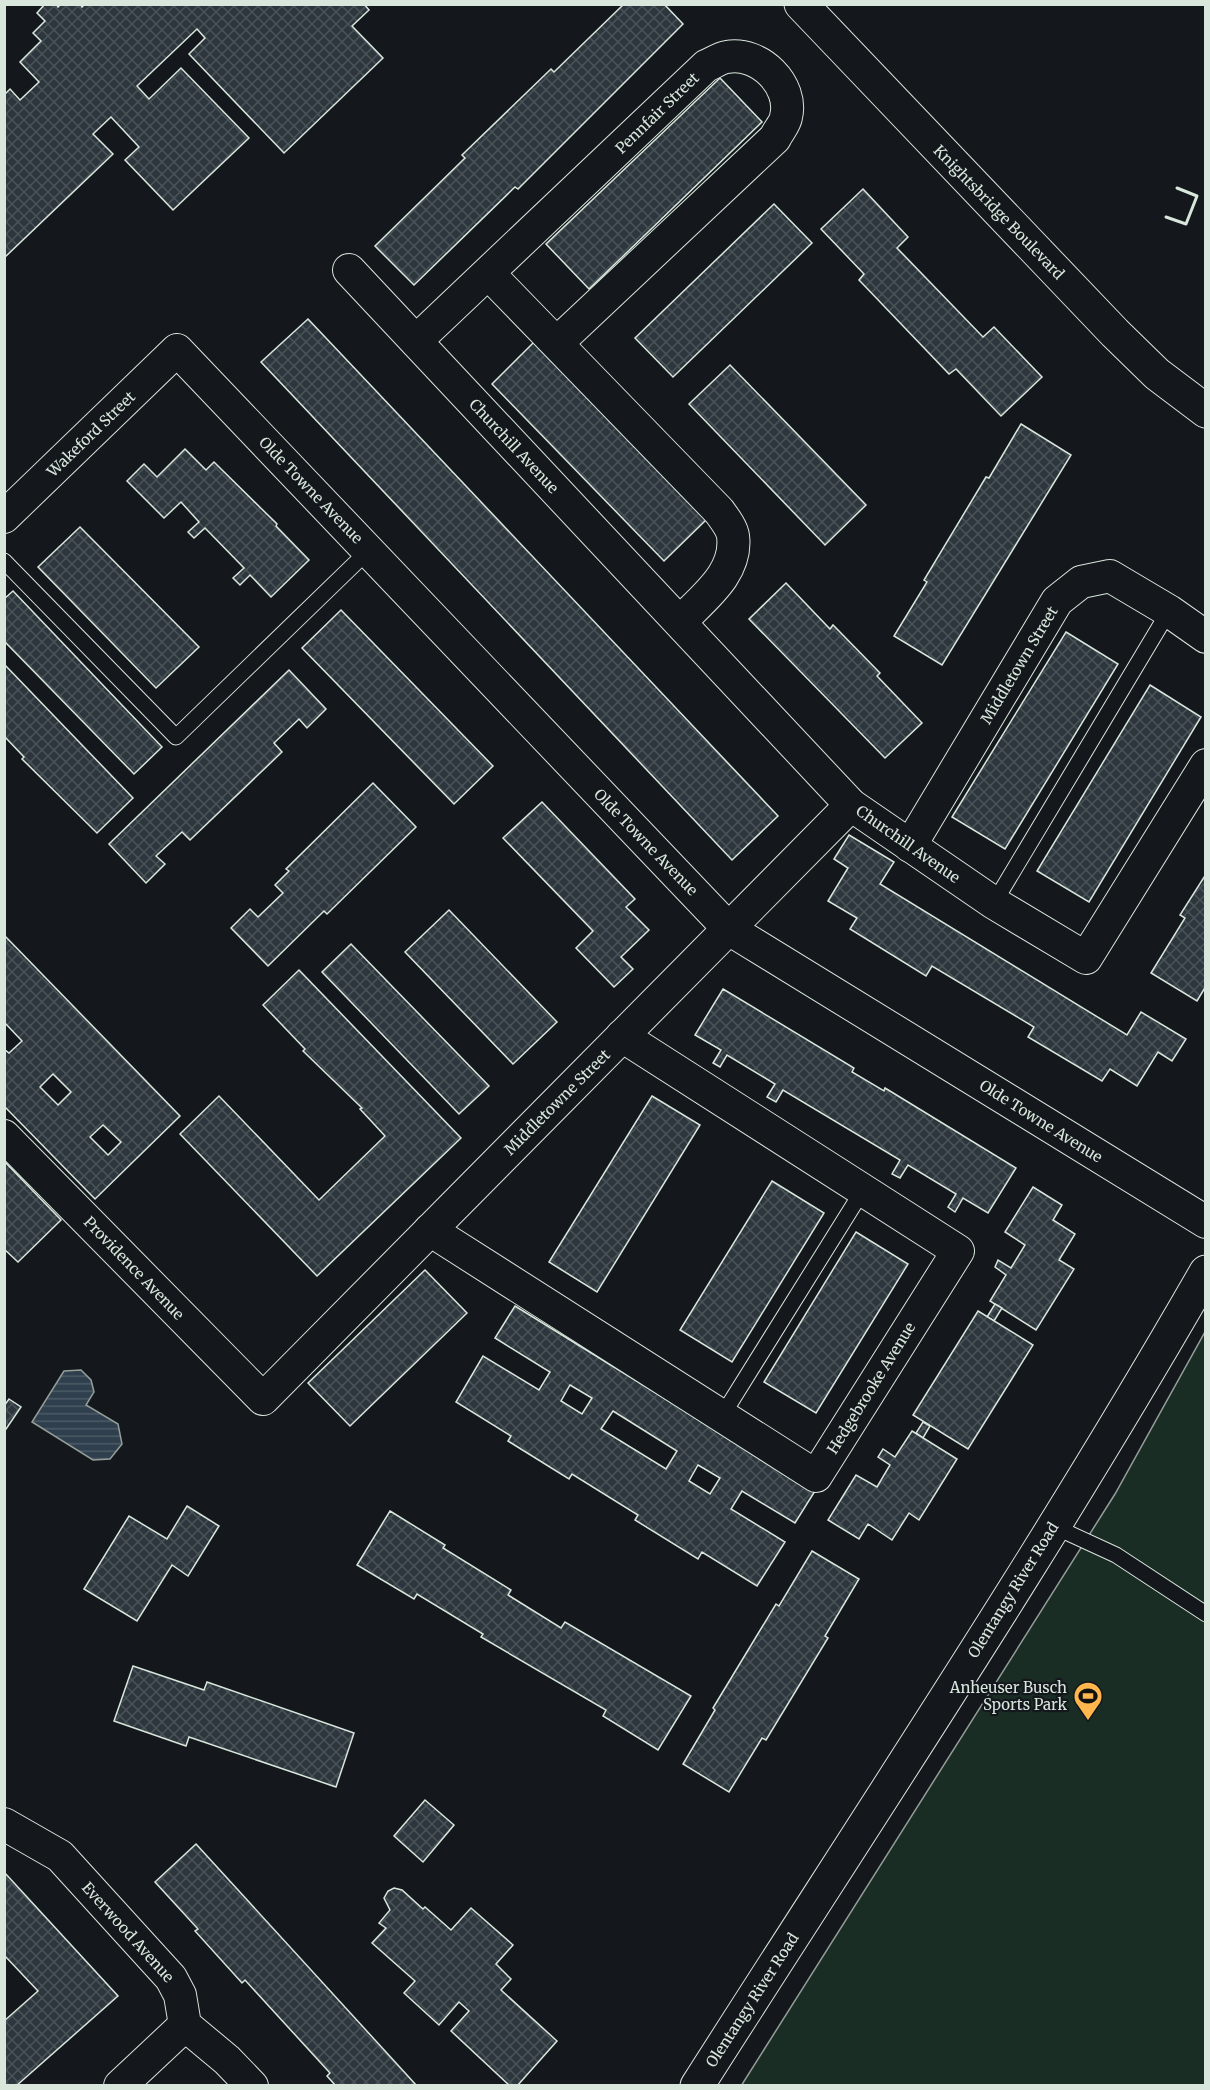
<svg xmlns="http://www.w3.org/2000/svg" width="1210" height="2090" font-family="Merriweather,serif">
<defs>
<pattern id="water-rules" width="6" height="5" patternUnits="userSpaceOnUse" patternTransform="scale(1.5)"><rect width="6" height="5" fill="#2f3f4d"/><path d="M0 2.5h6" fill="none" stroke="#4c5b66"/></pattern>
<pattern id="building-cross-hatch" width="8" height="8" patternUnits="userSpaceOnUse" patternTransform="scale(1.5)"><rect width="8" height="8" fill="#2c363c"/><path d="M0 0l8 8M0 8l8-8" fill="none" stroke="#4a5358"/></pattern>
</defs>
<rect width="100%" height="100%" fill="#14181c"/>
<polygon fill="#1a2d24" stroke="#939e99" stroke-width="1.5" points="1205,1332 1205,2085 741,2086 1115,1494"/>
<polygon fill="url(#water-rules)" stroke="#939e99" stroke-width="1.5" points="81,1370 91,1380 94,1392 86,1405 118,1424 122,1444 110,1459 93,1460 32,1422 64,1371"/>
<g fill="url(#building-cross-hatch)" stroke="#d8e6dc" stroke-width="1.5" fill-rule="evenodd">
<polygon points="45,4 56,4 58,7 61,4 80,4 82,7 85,4 364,4 369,10 352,26 383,58 284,153 189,54 205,38 197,29 137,86 149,99 181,68 249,138 173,210 125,160 139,147 111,117 93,134 113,154 4,258 4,95 10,89 20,100 39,82 20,62 41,41 33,33 45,21 37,13"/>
<polygon points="624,4 664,4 683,24 518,189 515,187 414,285 375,246 465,158 462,155 551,69 554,72"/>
<polygon points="720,78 762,122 589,289 546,244"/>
<polygon points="863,189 908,237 897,248 983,337 994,327 1042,377 1001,416 956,369 949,374 859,280 864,274 821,229"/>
<polygon points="774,204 812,243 673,377 635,338"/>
<polygon points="308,319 778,816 732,860 261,362"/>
<polygon points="534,342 706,520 664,561 492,384"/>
<polygon points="730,365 866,505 825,545 689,404"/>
<polygon points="1021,424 1071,455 942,665 894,636 927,582 924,580 986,477 989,478"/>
<polygon points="185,449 206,470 214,462 277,524 276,526 309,560 271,597 250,575 240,585 233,578 244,568 205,528 194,538 188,532 199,522 181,502 164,518 127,481 144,464 157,477"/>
<polygon points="80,527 199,647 156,688 38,567"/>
<polygon points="786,583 830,629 833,625 880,673 877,676 922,723 885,758 749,619"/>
<polygon points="13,591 162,747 134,774 4,641 4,599"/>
<polygon points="341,610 493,766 454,804 302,648"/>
<polygon points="1066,632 1118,664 1005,849 952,817"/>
<polygon points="4,664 133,798 97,833 22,759 24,757 4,736"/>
<polygon points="289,670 326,709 307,728 299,719 274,743 282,752 190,840 182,832 156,856 165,864 146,883 109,844"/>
<polygon points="1150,685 1201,717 1089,902 1037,871"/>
<polygon points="373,783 416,827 327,914 324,911 268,966 231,928 250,909 258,917 283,893 275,885 289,871 286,869"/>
<polygon points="542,802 635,899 626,907 649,930 621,957 633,969 614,987 576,948 593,931 503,838"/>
<polygon points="849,835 894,862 880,884 1127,1035 1141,1012 1186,1039 1172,1061 1158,1052 1137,1086 1110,1069 1102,1081 1028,1037 1034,1027 932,966 926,976 850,929 857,918 828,901 848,868 834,859"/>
<polygon points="1206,874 1206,986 1197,1001 1151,973 1185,918 1180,915"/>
<polygon points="449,910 557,1022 513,1064 405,952"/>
<path d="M4,935L180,1116L95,1199L4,1106V1049L9,1053L22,1041L4,1022ZM53,1074L71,1092L58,1105L40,1087ZM103,1125L121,1142L108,1155L90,1137Z"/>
<polygon points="351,944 489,1086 459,1114 322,972"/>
<polygon points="299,970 461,1138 317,1276 180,1134 219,1096 319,1200 385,1136 360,1109 362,1108 303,1051 305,1049 263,1005"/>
<polygon points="723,989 854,1068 852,1072 884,1091 885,1088 1016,1168 988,1213 963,1198 955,1212 948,1207 956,1194 908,1165 900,1178 892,1174 900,1160 783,1090 776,1102 767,1097 775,1084 727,1055 720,1067 713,1063 721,1050 695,1035"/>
<polygon points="652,1096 700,1125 597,1292 549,1262"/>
<polygon points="4,1161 61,1220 18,1262 4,1249"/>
<polygon points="772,1181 824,1213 732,1362 680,1330"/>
<polygon points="1033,1187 1062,1205 1053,1220 1075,1234 1059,1260 1074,1269 1036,1330 990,1301 1006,1275 995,1267 998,1260 1011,1268 1025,1245 1005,1232"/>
<polygon points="856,1232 908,1264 816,1413 764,1382"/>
<polygon points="425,1270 467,1313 350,1426 308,1383"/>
<polygon points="995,1304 1002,1308 994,1321 987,1317"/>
<path d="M515,1306L815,1491L795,1523L742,1491L731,1509L785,1542L757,1586L702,1552L698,1559L635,1520L638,1515L572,1474L569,1479L508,1441L511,1436L456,1402L483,1356L539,1390L550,1372L495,1338ZM570,1385L592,1398L582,1414L561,1401ZM613,1411L677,1451L666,1469L601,1429ZM698,1465L720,1478L710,1494L689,1481Z"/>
<polygon points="978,1311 1033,1345 968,1449 913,1415"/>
<polygon points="9,1399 21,1407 4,1432 4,1406"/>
<polygon points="923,1422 930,1426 923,1438 916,1433"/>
<polygon points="912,1431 957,1459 919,1520 909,1513 892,1540 868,1524 859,1539 828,1520 856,1475 877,1487 890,1465 878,1457 883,1449 895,1457"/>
<polygon points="187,1506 219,1526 188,1576 172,1565 137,1621 84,1589 129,1516 167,1539"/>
<polygon points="390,1511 445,1545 443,1548 511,1590 508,1595 561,1628 565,1622 691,1696 658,1750 603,1716 606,1710 481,1637 483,1634 417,1594 414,1599 357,1565"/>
<polygon points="812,1551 859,1579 825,1636 828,1638 766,1740 762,1738 729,1792 683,1764 715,1710 713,1708 776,1604 779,1606"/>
<polygon points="133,1666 204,1690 207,1682 354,1733 336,1787 189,1737 186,1746 114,1721"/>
<polygon points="425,1800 454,1825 423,1862 394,1836"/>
<polygon points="196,1844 417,2086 336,2086 327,2076 330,2073 245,1980 242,1983 195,1931 198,1929 155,1882"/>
<polygon points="4,1872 118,1996 16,2086 4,2086 4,2021 38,1991 4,1955"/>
<polygon points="394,1888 402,1890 423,1909 425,1907 451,1930 471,1908 513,1945 496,1964 511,1979 501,1990 557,2041 517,2086 510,2086 451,2031 469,2011 459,2002 439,2025 404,1993 415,1981 372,1943 386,1928 379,1923 390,1910 384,1898 388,1891"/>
</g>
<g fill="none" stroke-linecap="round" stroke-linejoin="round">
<g stroke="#d8e6dc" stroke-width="17">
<g id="service">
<polyline points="4,561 176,737 368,551"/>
<polyline points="994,903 1169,611"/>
<polyline points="722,1416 863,1190"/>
<polyline points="1053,1526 1116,1555 1206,1614"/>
</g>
</g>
<g stroke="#d8e6dc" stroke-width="34">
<g id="minor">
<polyline points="349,270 851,805 994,903 1086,958 1206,765"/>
<path d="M489,274L719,511C724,518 732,528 733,536C738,573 703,598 680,622"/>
<path d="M416,341L706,66C713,63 720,58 727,57C759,51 794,85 786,117C785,124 778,131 775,138L558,342"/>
<polyline points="4,517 177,350 729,929 1206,1222"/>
<polyline points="910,846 1057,601 1081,582 1110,576 1169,611 1206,637"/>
<polyline points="4,1136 263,1399 851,805"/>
<polyline points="430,1230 816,1476 958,1251 622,1036"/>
<polyline points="4,1824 60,1856 171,1978 180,1995 185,2025 227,2060 252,2086"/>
<polyline points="120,2086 185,2025"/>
</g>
</g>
<g stroke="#d8e6dc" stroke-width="35">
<polyline id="tertiary" points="801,4 1115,333 1157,374 1206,411"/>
</g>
<g stroke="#d8e6dc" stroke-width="35">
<path id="secondary" d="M697,2086C869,1816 1047,1549 1206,1272"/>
</g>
<use href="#service" stroke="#14181c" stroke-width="15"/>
<use href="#minor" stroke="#14181c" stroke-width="32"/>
<use href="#tertiary" stroke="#14181c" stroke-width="33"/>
<use href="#secondary" stroke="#14181c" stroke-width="33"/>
<polyline stroke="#d8e6dc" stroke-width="3" points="1166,217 1186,224 1197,196 1177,188"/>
</g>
<defs>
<g id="stadium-pin" transform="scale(1.5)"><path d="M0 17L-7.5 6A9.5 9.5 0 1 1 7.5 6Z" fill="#ffb74d" stroke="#14181c"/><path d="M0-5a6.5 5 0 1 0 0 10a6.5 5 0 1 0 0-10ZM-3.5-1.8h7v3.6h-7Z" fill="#111"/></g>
</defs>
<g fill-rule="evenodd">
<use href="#stadium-pin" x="1088" y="1696"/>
</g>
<g text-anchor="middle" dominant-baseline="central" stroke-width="4.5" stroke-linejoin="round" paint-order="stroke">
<g font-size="15" fill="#d8e6dc" stroke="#14181c">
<text transform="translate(657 113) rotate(-44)">Pennfair Street</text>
<text transform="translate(999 212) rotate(46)">Knightsbridge Boulevard</text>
<text transform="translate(91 434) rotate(-44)">Wakeford Street</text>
<text transform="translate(514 446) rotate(47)">Churchill Avenue</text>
<text transform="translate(311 490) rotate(46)">Olde Towne Avenue</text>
<text transform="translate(1019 665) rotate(-59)">Middletown Street</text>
<text transform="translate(646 842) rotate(46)">Olde Towne Avenue</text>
<text transform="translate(908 844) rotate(35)">Churchill Avenue</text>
<text transform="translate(557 1102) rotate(-45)">Middletowne Street</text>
<text transform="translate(1041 1121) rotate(32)">Olde Towne Avenue</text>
<text transform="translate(134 1268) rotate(46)">Providence Avenue</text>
<text transform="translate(871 1388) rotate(-58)">Hedgebrooke Avenue</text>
<text transform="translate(1013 1590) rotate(-58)">Olentangy River Road</text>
<text transform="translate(128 1932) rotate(48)">Everwood Avenue</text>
<text transform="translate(752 2000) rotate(-57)">Olentangy River Road</text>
</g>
<g font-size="15" fill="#d8e6dc" stroke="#14181c" text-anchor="end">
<text x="1067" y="1687">Anheuser Busch<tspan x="1067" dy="17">Sports Park</tspan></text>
</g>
</g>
<rect width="1210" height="2090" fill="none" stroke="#d8e6dc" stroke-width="12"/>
</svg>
